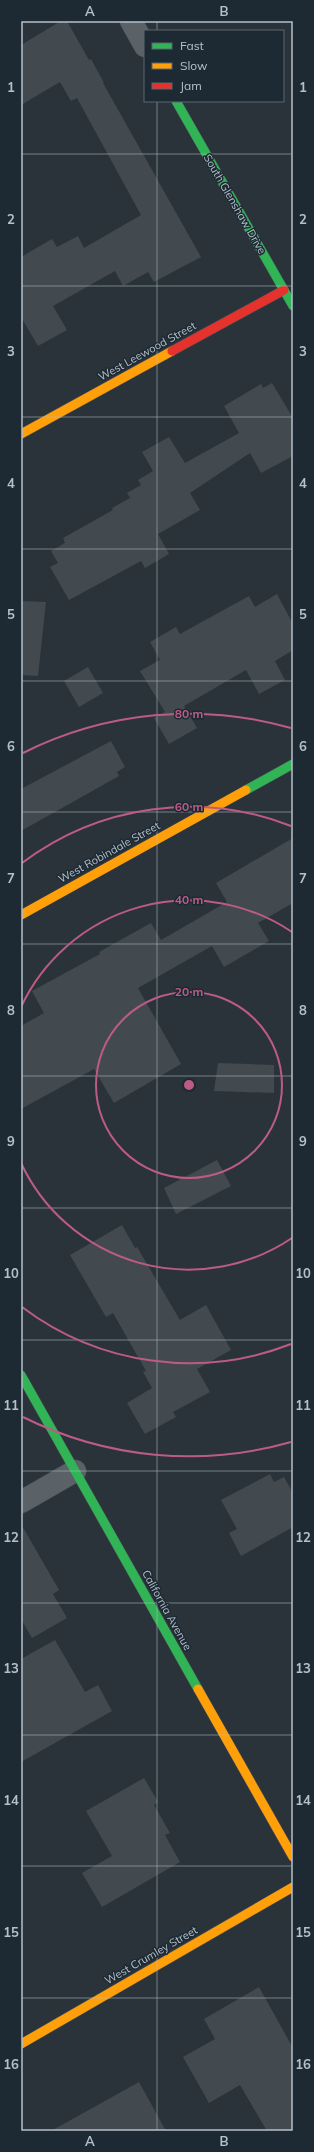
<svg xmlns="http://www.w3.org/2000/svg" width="314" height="2152" font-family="Mulish,sans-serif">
<rect width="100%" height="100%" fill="#2a3339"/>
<g fill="#424a4f">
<polygon points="61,21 67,21 89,60 91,59 104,83 103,83 201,257 154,282 148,272 123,286 115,271 53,306 67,330 38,346 21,317 21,257 52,239 57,247 78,236 84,248 141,215 77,98 71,101 60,82 21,105 21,45"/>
<polygon points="272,383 293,418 293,456 261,473 250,453 190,493 200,510 158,534 169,554 145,568 141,561 69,600 50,567 58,563 51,551 65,543 63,538 113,510 112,508 130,498 127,493 141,485 138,480 153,471 142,452 169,437 185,463 239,433 224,406 261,384 263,388"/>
<polygon points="277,594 293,624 293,650 275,661 285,680 259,694 246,670 184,706 197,728 169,744 154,718 165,712 140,671 160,660 150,642 176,627 180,634 249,596 255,607"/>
<polygon points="21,601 46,602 38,676 21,675"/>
<polygon points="88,667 103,693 79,707 64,681"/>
<polygon points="111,741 125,767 117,772 119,776 21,831 21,789"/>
<polygon points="293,838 293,903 258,923 269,941 224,967 212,946 138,988 181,1064 114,1103 94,1069 21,1109 21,1026 44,1013 32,991 100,954 99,952 151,923 161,940 227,902 216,883"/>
<polygon points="218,1063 274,1065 274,1093 214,1091"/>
<polygon points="217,1160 231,1186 176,1214 164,1188"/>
<polygon points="122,1225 135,1248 137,1247 180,1320 206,1305 231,1350 197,1369 210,1392 173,1412 176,1417 145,1434 127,1403 152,1388 143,1372 146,1371 113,1313 106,1317 70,1255"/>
<polygon points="270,1474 274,1482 284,1477 293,1493 293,1527 241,1556 229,1533 237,1529 221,1500"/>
<polygon points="21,1524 59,1590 53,1594 67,1618 32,1638 21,1619"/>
<polygon points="55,1640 85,1692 98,1685 112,1711 21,1762 21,1659"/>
<polygon points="144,1778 158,1802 154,1805 170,1833 165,1835 180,1862 102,1907 82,1873 112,1856 86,1811"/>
<polygon points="259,1987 293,2048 293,2131 267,2131 240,2085 209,2103 183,2057 215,2039 204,2019"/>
<polygon points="139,2082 166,2131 51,2131"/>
</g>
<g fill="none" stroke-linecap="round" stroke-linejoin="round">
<g stroke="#484f54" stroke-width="23">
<g id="street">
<polyline points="131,21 145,46"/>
<polyline points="21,1502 75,1471"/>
</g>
</g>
<g stroke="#484f54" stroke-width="10">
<g id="fast">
<polyline points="176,101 293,306"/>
<polyline points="246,790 293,764"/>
<polyline points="21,1375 198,1689"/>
</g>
</g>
<g stroke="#484f54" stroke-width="10">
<g id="slow">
<polyline points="21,434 172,351"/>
<polyline points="21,915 246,790"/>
<polyline points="198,1689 293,1857"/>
<polyline points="21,2044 293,1887"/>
</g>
</g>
<g stroke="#484f54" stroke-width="10">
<polyline id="jam" points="172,351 284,290"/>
</g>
<use href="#street" stroke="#5a6167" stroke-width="22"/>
<use href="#fast" stroke="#30b455" stroke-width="9"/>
<use href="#slow" stroke="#ff9f0a" stroke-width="9"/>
<use href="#jam" stroke="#e5322d" stroke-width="9"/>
</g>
<path fill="none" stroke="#b5c0ca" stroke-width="1" stroke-opacity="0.55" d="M157,21V31M157,101V2131M21,154H293M21,286H293M21,417H293M21,549H293M21,681H293M21,812H293M21,944H293M21,1076H293M21,1208H293M21,1340H293M21,1471H293M21,1603H293M21,1735H293M21,1866H293M21,1998H293"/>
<g fill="none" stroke="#bd5b87" stroke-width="2">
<circle cx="189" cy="1085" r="93"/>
<path d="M292 1238A185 185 0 0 1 21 1163M21 1007A185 185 0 0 1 292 932"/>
<path d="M291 1344A278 278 0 0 1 22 1307M22 863A278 278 0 0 1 291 826"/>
<path d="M291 1442A371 371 0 0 1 23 1417M23 753A371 371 0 0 1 291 728"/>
</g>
<g text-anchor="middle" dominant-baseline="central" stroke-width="3" stroke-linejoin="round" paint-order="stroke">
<g font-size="11" fill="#b5c0ca" stroke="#1d2a34">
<text transform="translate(235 204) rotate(60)">South Glenshaw Drive</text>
<text transform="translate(147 351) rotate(-29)">West Leewood Street</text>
<text transform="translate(109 852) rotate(-29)">West Robindale Street</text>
<text transform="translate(167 1610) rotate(61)">California Avenue</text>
<text transform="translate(151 1955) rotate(-30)">West Crumley Street</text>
</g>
</g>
<circle cx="189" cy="1085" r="6" fill="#bd5b87" stroke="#1d2a34" stroke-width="2"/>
<g font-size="12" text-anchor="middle" font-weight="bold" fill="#bd5b87" stroke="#1d2a34" stroke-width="3" stroke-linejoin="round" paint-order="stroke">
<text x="189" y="718">80 m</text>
<text x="189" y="811">60 m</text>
<text x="189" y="904">40 m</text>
<text x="189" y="996">20 m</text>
</g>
<rect width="314" height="2152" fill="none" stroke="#1d2a34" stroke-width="44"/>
<rect x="144" y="30" width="140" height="72" fill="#1d2a34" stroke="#5a6670"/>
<rect x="152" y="43" width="20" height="6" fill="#30b455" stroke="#5a6670"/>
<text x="180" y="50" font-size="12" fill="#b5c0ca">Fast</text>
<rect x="152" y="63" width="20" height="6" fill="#ff9f0a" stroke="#5a6670"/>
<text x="180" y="70" font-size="12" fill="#b5c0ca">Slow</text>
<rect x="152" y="83" width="20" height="6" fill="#e5322d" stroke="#5a6670"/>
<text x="180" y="90" font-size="12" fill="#b5c0ca">Jam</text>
<rect x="22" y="22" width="270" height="2108" fill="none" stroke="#b5c0ca" stroke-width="1.5"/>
<g font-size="13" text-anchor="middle" font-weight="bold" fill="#b5c0ca">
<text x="90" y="16">A</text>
<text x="224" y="16">B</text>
<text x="11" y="92">1</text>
<text x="303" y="92">1</text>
<text x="11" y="224">2</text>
<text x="303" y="224">2</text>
<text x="11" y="356">3</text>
<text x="303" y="356">3</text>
<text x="11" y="488">4</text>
<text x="303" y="488">4</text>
<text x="11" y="619">5</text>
<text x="303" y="619">5</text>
<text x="11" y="751">6</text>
<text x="303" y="751">6</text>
<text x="11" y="883">7</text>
<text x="303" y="883">7</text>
<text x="11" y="1015">8</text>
<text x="303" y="1015">8</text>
<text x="11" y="1146">9</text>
<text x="303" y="1146">9</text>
<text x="11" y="1278">10</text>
<text x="303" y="1278">10</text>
<text x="11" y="1410">11</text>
<text x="303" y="1410">11</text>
<text x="11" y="1542">12</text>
<text x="303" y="1542">12</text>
<text x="11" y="1673">13</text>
<text x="303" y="1673">13</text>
<text x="11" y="1805">14</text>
<text x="303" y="1805">14</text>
<text x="11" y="1937">15</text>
<text x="303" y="1937">15</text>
<text x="11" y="2069">16</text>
<text x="303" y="2069">16</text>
<text x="90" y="2146">A</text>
<text x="224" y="2146">B</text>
</g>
</svg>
